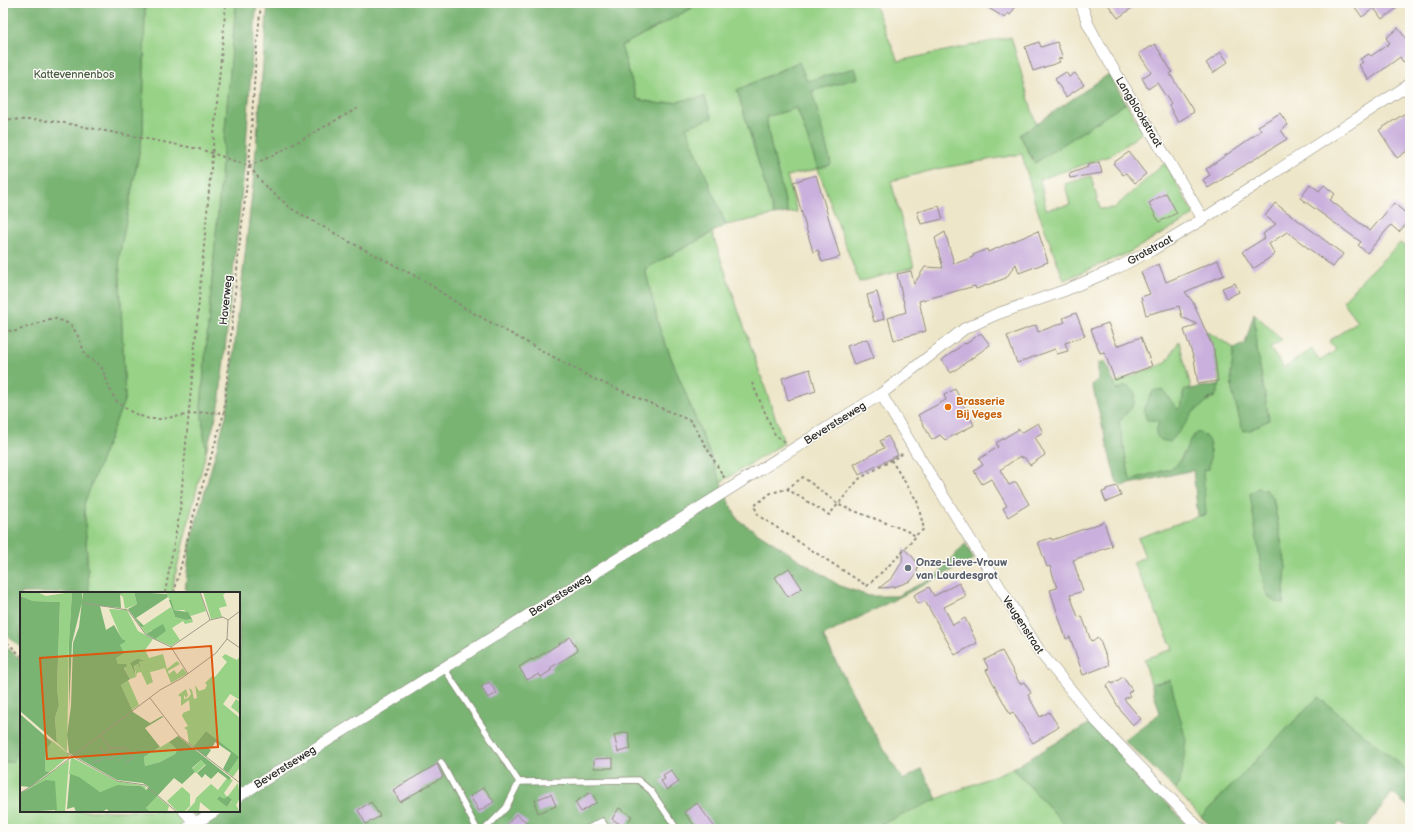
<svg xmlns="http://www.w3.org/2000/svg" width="1413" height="832" font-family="'Balsamiq Sans',sans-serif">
<rect width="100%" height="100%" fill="#fdfcf7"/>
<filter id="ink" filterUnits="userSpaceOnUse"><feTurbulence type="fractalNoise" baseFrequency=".025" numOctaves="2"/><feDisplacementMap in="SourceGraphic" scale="8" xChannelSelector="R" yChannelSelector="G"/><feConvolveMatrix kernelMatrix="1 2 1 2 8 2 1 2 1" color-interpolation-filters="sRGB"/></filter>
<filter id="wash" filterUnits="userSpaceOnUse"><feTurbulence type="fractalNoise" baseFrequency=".012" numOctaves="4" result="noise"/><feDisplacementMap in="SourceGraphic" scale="16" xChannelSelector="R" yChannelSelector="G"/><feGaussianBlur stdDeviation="0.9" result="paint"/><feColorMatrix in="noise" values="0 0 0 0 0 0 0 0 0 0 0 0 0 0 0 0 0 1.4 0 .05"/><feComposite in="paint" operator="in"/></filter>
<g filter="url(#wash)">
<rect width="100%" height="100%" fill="#eee6c9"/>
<g fill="#97d286" stroke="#617e58" fill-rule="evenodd">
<polygon points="145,3 236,3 201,407 206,452 174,580 173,593 89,593 84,504 125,398 119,257 143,132"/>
<polygon points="691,3 874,3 898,61 1011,37 1036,124 1020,135 1034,163 1126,103 1143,132 1110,156 1040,179 1046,209 1070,205 1065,184 1091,176 1100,209 1114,208 1165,163 1194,215 1128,253 1064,280 1035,203 1022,154 937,169 891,181 914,267 859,282 818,169 787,176 797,212 788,213 771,146 766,117 797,108 818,168 831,164 812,91 858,78 855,68 807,81 798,62 737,90 774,215 726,225 685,126 705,97 660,104 637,99 621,46 692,8"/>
<polygon points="712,233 784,443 721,482 660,330 645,269"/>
<path d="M1400,243L1410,250V773L1318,697L1201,817L1176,790L1182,774L1170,680L1151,684L1144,659L1173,649L1133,562L1145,557L1138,538L1198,516L1206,515L1193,437L1177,465L1173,468L1130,480L1119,422L1134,404L1117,391L1113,383L1166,363L1179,341L1191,388L1184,390L1181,407L1177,410L1162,389L1157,420L1159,423L1157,428L1187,422C1189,419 1191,414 1194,411C1198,407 1210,399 1215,397L1220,384L1213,345L1206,332H1208L1234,348L1231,375L1243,431L1269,420L1257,349L1254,313L1282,340L1270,348L1284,368L1312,349L1320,361L1336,350L1329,341L1358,321L1343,301L1362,280ZM1265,489L1273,498L1286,567L1283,603Z"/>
<polygon points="21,746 21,811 180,811 187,822 186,824 178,829 3,829 3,762 13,762"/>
<polygon points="1013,768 1069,829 871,829 937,799"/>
</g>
<g fill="#79b473" stroke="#52704f">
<polygon points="3,3 145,3 143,132 119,257 125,398 84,504 89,593 21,593 21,648 3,631"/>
<polygon points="236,3 257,3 252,55 245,160 219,406 206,452 201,407"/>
<path d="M268,3H691L692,8L621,46L637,99L660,104L705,97L712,118L686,127L726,225L645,269L660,330L728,500L738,520L840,586L869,596H897L937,575L965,544L974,559L823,636C848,685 873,734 903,780L922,769L937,799L871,829H211L191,811H239V593H185L190,544L227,412L253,185Z"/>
<polygon points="799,62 807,81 855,68 858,78 812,91 831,164 818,169 797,108 766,117 771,146 788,213 774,215 737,90"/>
<polygon points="1109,74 1126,103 1035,163 1020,135"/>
<polygon points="1254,313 1257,349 1269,420 1250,430 1243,431 1232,391 1231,375 1234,348 1245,344"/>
<path d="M1105,361L1117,390L1126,386L1132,389L1135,393L1134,404L1119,422L1130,480L1173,468C1185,459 1187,442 1197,432C1215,437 1210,455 1209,469L1203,470L1206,515L1198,516L1193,470L1121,486L1116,481L1092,384L1098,380V364Z"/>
<path d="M1220,384L1215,397L1209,399L1203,405L1193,412L1187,422L1170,442L1161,440L1156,435L1157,428L1159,423L1157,420H1147C1141,408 1147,402 1153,391L1162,389L1177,409L1181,407L1184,390Z"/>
<path d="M1258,488L1265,489L1273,498L1286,567L1283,603C1271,602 1269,598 1264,588L1250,494Z"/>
<polygon points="3,644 21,660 21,746 13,762 3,762"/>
<polygon points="1170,680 1186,740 1182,774 1176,790 1124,740 1160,713 1151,684"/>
<polygon points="1318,697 1410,772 1410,808 1392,793 1365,829 1348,829 1340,822 1334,829 1214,829 1201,817"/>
<polygon points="1092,722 1159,796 1192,829 1069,829 1013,768"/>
</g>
<g id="blocks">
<g fill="#cab1dd">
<polygon points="980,3 1018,3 1010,15 1008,13 1005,18"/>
<polygon points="1107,3 1139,3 1118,18"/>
<polygon points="1352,3 1404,3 1382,19 1374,8 1362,17"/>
<polygon points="1398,28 1410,44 1410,57 1403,62 1400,57 1369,80 1359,65 1363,62 1360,59 1369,54 1371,56 1390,43 1386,38"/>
<polygon points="1039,42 1041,47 1057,42 1063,58 1058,59 1060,62 1033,71 1025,47"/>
<polygon points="1155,44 1172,72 1170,74 1194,112 1178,122 1169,106 1171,104 1157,83 1148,89 1142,78 1151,72 1139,54"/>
<polygon points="1221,52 1228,62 1213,73 1206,63"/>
<polygon points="1066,72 1069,77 1075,73 1084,85 1066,97 1055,79"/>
<polygon points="1410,110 1410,149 1397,158 1379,130"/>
<polygon points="1280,113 1288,125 1281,130 1287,139 1208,188 1203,180 1210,175 1206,169 1261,131 1258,126"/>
<polygon points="1129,152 1146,174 1135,183 1126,173 1123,175 1113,163"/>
<polygon points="1099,162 1102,173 1070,178 1069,174 1088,167 1087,165"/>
<polygon points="816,175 840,257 822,262 818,250 813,252 793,182"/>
<polygon points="1310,184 1319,191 1324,185 1335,194 1330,200 1370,231 1394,203 1410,217 1410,220 1399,232 1391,225 1367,253 1358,245 1361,242 1300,198"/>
<polygon points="1166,193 1177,213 1159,222 1149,203"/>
<polygon points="1275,203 1343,254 1333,267 1287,232 1269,244 1275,254 1253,269 1242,252 1265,238 1263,234 1276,224 1265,216"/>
<polygon points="939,206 943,219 921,224 917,212"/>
<polygon points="1038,231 1048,262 1019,273 1016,264 1006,278 976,289 975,286 919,301 926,331 894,340 888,318 906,312 897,274 911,271 914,284 925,267 943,268 935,238 945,232 954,264 973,257 973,255 987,249 988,252"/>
<polygon points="1218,260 1224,275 1185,292 1193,302 1214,350 1218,381 1198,384 1194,359 1184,330 1197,324 1182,317 1179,306 1146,315 1141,297 1150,294 1141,272 1159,264 1166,282"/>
<polygon points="1235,283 1239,292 1227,298 1222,288"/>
<polygon points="877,292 884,319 874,322 867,295"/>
<polygon points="1076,313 1085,336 1065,343 1068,351 1057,354 1055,349 1017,363 1007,336 1036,325 1038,332 1065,322 1063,318"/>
<polygon points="1108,323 1117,346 1141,337 1152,366 1115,380 1104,352 1100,353 1091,329"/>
<polygon points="981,333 990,345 951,373 942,360 965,343 966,344"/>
<polygon points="867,339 874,358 854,365 847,346"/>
<polygon points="810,369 816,391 788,400 782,378"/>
<polygon points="955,389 974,425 945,440 940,435 932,440 918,415 946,400 944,395"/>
<polygon points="1038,423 1043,432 1035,437 1045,455 1030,465 1024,457 1022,458 1020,456 1000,470 1009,485 1016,482 1029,504 1008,517 1003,508 1007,506 991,479 982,484 974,471 983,465 979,459 998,447 996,443 1019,429 1021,433"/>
<polygon points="888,436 898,455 859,475 854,464 884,448 880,441"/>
<polygon points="1117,486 1121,496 1106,502 1102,492 1106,491 1106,489"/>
<polygon points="1104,522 1112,546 1073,560 1083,591 1070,595 1078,617 1082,616 1091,641 1099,638 1109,665 1083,675 1070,637 1066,639 1063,630 1050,590 1057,588 1050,566 1047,567 1038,542 1051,538 1052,540"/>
<polygon points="903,548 912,556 918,564 917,573 911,581 894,587 879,588 892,578 902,562"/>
<polygon points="789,568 802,588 788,597 775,577"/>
<polygon points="959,583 966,596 944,607 953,625 965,618 977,643 955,655 925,601 918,604 914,595 929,587 934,596"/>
<polygon points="570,637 578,651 550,668 552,670 541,677 539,674 527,680 519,667 532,659 533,660"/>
<polygon points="1002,651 1020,684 1024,682 1031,693 1028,695 1040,717 1049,712 1059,727 1033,743 1014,714 1013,712 1010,714 986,670 989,669 984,660"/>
<polygon points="1123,677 1132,690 1128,693 1130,696 1124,699 1141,719 1133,725 1121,711 1106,686 1111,682 1112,684"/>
<polygon points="489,682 497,693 488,698 481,687"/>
<polygon points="628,732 631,749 618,752 614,735"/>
<polygon points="613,758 613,768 594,768 594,759"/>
<polygon points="437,764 443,777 400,802 393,790"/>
<polygon points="671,770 679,782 667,790 661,781 665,779 663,775"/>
<polygon points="484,787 494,802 479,811 470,796"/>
<polygon points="591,792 597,802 581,812 575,802"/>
<polygon points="551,794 556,806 538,813 535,804 536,803 535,800"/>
<polygon points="371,802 380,816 366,824 358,810"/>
<polygon points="697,803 716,829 697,829 684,812"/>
<polygon points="619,808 632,816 625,827 612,819"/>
<polygon points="516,814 528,823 523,829 504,829"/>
</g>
</g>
</g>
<g filter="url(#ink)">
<use href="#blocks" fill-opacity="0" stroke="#8c887a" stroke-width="1"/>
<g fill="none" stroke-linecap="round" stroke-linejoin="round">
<g stroke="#8c887a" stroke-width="7">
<g id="lane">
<polyline points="444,668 519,782 506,808 485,829"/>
<polyline points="441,762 477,829"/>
<polyline points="519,782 638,780 651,791 677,829"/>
<polyline points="587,829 602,821 607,829"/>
</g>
</g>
<g stroke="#8c887a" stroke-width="12">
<g id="street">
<polyline points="1081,3 1088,24 1098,43 1203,219"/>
<polyline points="881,394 913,447 1040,652 1097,722 1200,829"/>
<polyline points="239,796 881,394 964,329 997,314 1066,290 1115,269 1152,250 1203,219 1410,84"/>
<polyline points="184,811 200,828"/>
<polyline points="186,829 215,811"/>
</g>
</g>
<g stroke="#8c887a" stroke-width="2" stroke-dasharray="3 3" stroke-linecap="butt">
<polyline points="3,119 54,121 199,149 212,153 249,166 266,187 292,209 350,242 423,280 466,309 592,378 691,421 725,479"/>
<polyline points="249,166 274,155 358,108"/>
<polyline points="3,328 13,332 53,318 70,324 77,334 86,356 101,366 112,394 118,403 133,413 149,419 161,419 204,412 224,413"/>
<polyline points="752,383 775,435 785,442"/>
<polyline points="891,460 917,501 924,529 916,535"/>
<polyline points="787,489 803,477 837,503 841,506 905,530 916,536 900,555 867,586 759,516 754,506 771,493 787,489 829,515 859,479 904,453"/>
<polyline points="165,593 180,510 226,3"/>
<polyline points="174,593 194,514 224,413 239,249 249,166 256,54 261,3"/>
<polyline points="3,638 21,656"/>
</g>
<use href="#lane" stroke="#fff" stroke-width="5.5"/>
<use href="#street" stroke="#fff" stroke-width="11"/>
</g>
</g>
<circle fill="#e8710a" stroke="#fdfcf7" stroke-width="1.5" cx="948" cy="407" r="4"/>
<circle fill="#6b7280" stroke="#fdfcf7" stroke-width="1.5" cx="908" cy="568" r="4"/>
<g text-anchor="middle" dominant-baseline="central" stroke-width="3" stroke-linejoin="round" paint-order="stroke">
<g font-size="11" fill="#4b5d46" stroke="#fdfcf7">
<text x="74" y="74">Kattevennenbos</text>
</g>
<g font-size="11" fill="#2b2b2b" stroke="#fdfcf7">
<text transform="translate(1139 112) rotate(59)">Langblookstraat</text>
<text transform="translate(1150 250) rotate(-29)">Grotstraat</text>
<text transform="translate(226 300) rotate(-84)">Haverweg</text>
<text transform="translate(835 423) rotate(-32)">Beverstseweg</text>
<text transform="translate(560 595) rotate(-32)">Beverstseweg</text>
<text transform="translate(1023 625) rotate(57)">Veugenstraat</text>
<text transform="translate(285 767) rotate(-32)">Beverstseweg</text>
</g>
<g font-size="11" font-weight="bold" fill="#c56008" stroke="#fdfcf7" text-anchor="start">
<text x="956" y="401">Brasserie<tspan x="956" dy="13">Bij Veges</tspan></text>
</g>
<g font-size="11" font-weight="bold" fill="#5b616d" stroke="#fdfcf7" text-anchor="start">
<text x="916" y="562">Onze-Lieve-Vrouw<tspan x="916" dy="13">van Lourdesgrot</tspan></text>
</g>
</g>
<g transform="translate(20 592)">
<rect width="220" height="220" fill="#eee6c9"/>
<path d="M0,0H17L26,4L52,0L49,49L47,160L37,151L35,126L39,113L37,96L40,10L13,9L0,4ZM114,0L117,12L105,17L103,5L99,2ZM146,0H180L186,19L171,24L164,18H154ZM183,0H206L203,3L207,14L199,16L202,25L191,27ZM151,15L155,25L166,28L172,27L173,30L165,32L163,29L152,36L160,48L151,54L135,47L132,38L126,42L121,35ZM89,17L107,18L118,39L133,47L125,58L129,66L143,62L147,77L157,69L160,72L148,79L149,82L154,78L157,82L163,76L167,82L151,91L145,76L135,79L130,80L133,90L127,93L121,80L117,81V85L114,74L118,72L122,78L119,70L124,67L110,71L116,85L110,87L104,75L106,72H98L96,66L102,48ZM205,62L217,68L220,64V108L210,102L203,112L220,126V175L213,185L208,181L218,165L186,139L173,155L169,152L167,138L164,136L168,134L162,124L163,121L170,118L169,108L161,114V105L158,103L166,97L168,103L166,106L164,103V107L168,106L171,102L169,96L172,98L174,107L177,106L175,93L179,99L185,97L187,93L185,91L192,84L195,85L207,70L202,65ZM108,88L119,113L112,118L101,93ZM216,107L220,110V122L211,115ZM30,147L50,163L30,180L25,179L26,158L32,150ZM149,150L157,158L155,162L140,170L125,174L124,165ZM51,165L96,189L125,194L126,198L121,194L102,193L80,200L49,182ZM49,168L45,220H35V208L19,192L8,197ZM181,168L186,172L176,181L172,177ZM207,186L213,188L204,201L207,205L204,208L201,204L198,207L207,215L212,209L208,204L218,191L220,206L216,213L220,220H192L180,210L179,220H166L175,210L176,206L191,192L198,198ZM162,195L170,202V214L164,220H158L147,209ZM137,204L149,214L147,220H130L126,216Z" fill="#97d286"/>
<path d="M52,0H62V10L52,51L49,119V49ZM63,0H112L100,2L101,16L80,14L86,38L94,33L102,47L106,49L100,53L104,61L96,66L98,72H106L107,74L104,76L110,87L101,93L113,120L130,131L142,124L143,125L125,136L140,155L124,165L125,174L140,170L155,162L157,158L149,150L158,144L211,186L209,188L198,180L191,187L185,182L182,186L177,181L186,173L181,168L172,176L175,180L162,192L154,186L126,216L130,220H89L87,217L82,220H56L54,215L47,217L50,182L59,185L80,200L98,193L121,194L126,198L129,195L123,191L97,188L49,161L47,143L51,114L53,51L59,35ZM114,0L147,2L148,5L116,26L124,34L121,35L108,17L117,12ZM0,4L13,9L40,10L37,96L39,113L35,126L37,151L0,119ZM149,8H151L154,18L168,20L172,27L166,28L155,25ZM143,32L146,39L135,47L126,42ZM117,67L125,68L119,70L122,79L118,72L114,74L116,85L110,71ZM0,122L32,150L26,158L25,179L30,180L10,195L0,194ZM186,139L219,165L208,181L203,177L211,161L195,150L192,156H188L191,158L186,165L173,155ZM26,188L35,189L37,218L0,220V201ZM200,204L204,207L208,204L212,208L207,215L197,207Z" fill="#79b473"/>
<path fill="none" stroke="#a09b8a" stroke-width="1" d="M180,0L190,28M63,11L108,18L126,43L151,55L168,82M207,47L220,56M151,55L190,28L203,25L208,28M130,106L159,144L220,191M80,143L90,156L85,163L89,168L100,160L103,164L98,169M90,156H106L113,166L105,171M47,161L97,189L125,193L157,220M72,171L81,168L85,163L80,154M0,201L21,188L140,98L162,86L196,61L207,47L208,28L220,19"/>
<path fill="#df570e" fill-opacity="0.15" stroke="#df570e" stroke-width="2" d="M191,54L198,155L27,167L20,66Z"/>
<rect width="220" height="220" fill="none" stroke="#2b2b2b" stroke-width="2"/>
</g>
<rect width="1413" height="832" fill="none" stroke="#fdfcf7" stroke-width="16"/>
</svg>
